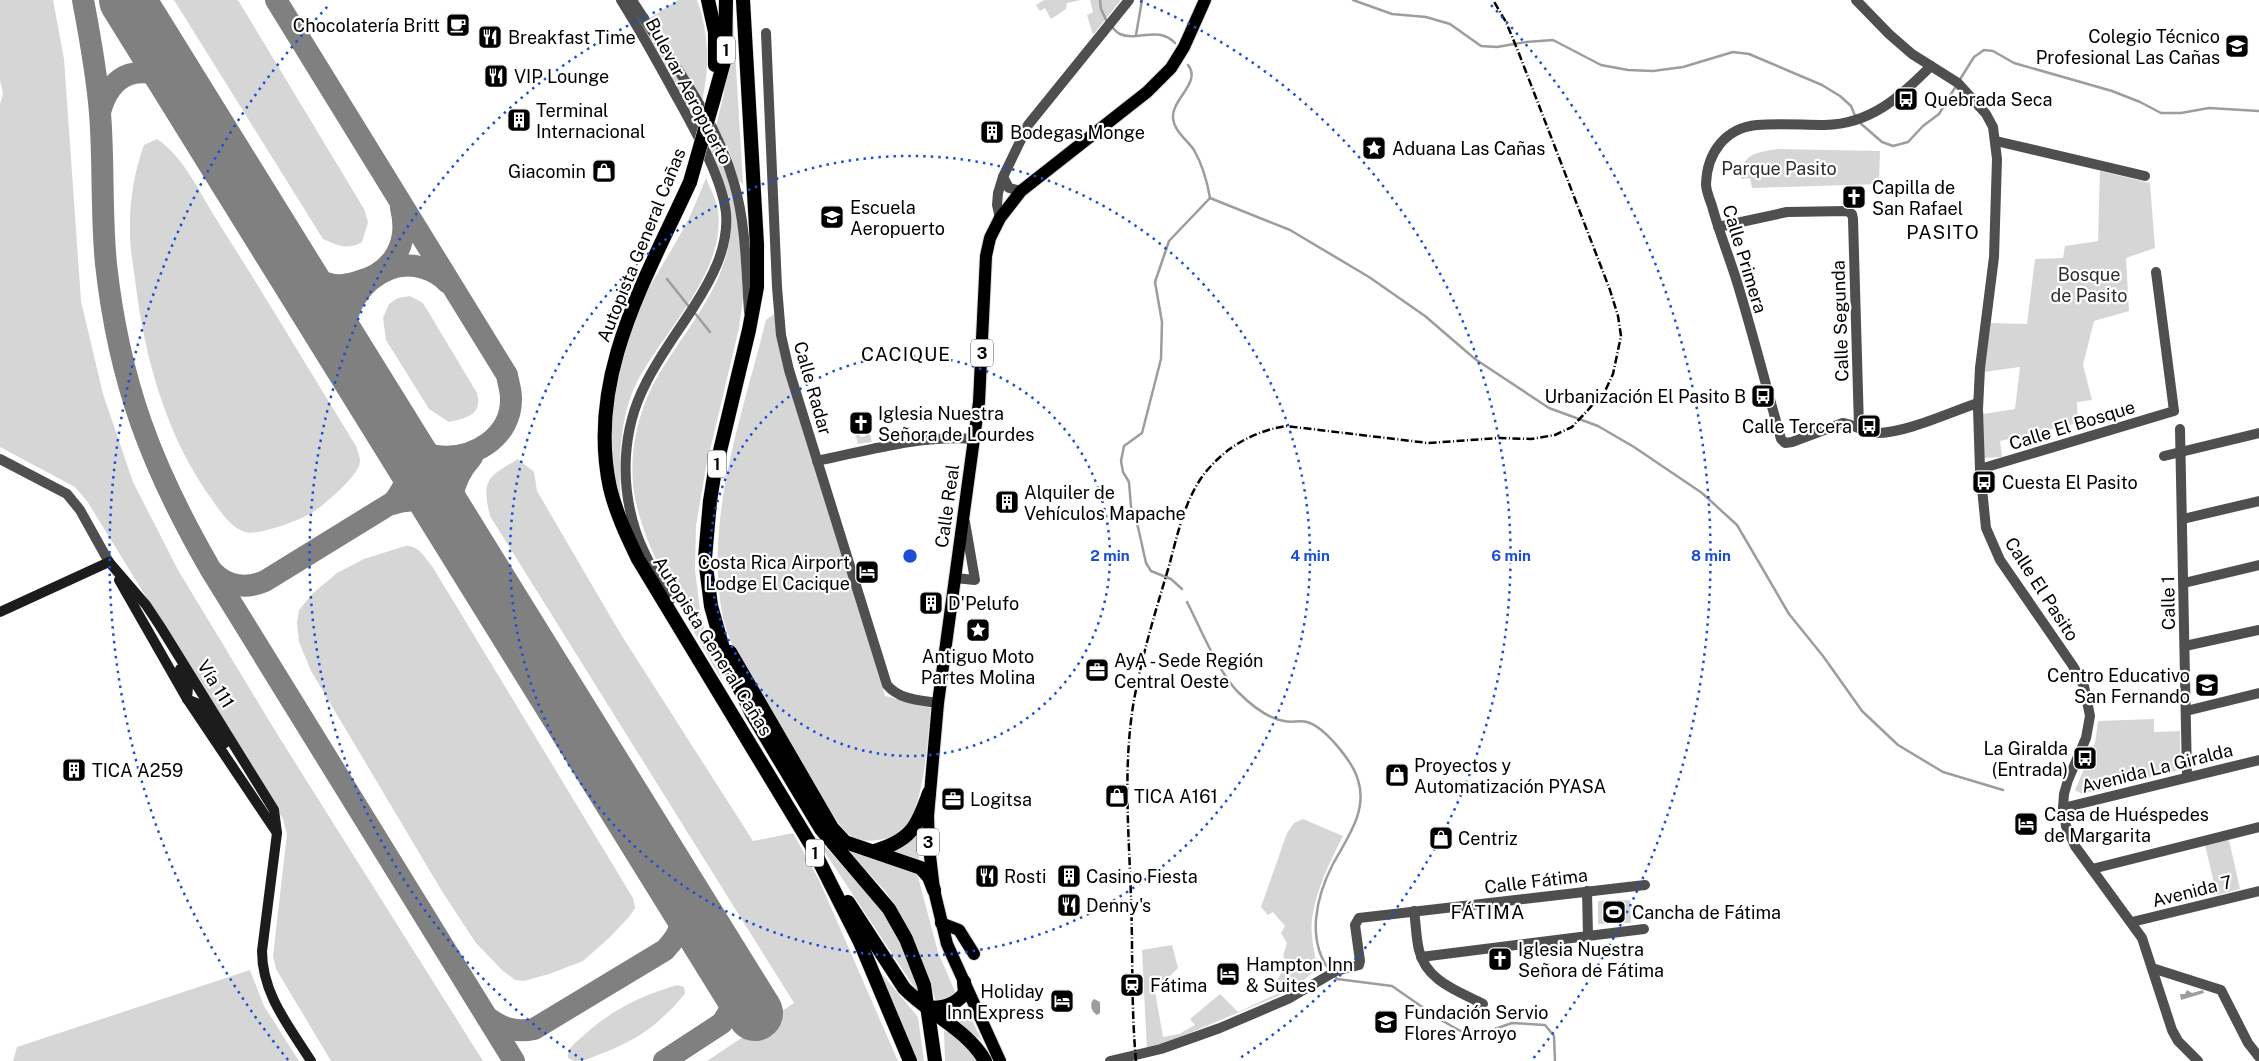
<svg xmlns="http://www.w3.org/2000/svg" width="2259" height="1061" font-family="'Public Sans',sans-serif">
<rect width="100%" height="100%" fill="#fff"/>
<g fill="#d6d6d6">
<polygon points="0,0 53,0 64,59 81,301 103,394 133,482 178,570 279,737 483,1061 331,1061 276,969 273,956 287,834 283,819 87,501 75,487 0,447 0,104 3,94 0,80"/>
<path d="M174,0H238L364,209L368,222L362,242C348,251 337,245 323,239Z"/>
<path d="M678,0H697C709,33 710,67 702,101L650,18Z"/>
<polygon points="732,0 743,184 737,179 729,151 716,126 724,93"/>
<polygon points="1044,0 1081,0 1067,3 1066,9 1051,19 1045,8 1040,11 1036,5"/>
<polygon points="1090,0 1121,0 1093,35 1087,15 1093,12"/>
<path d="M642,25L645,27L710,130L721,154L735,199L740,243L743,298L739,328L706,467L696,526L695,570L701,618L722,681C691,624 648,561 635,498C627,457 638,409 659,374C691,321 740,271 729,204Z"/>
<path d="M157,139C184,157 201,195 218,222C265,296 310,371 356,446C357,450 360,456 360,461C361,474 324,505 313,512C300,520 259,536 245,532C230,527 221,512 213,501C166,437 144,356 135,279C133,264 130,249 130,234C129,204 134,172 144,145Z"/>
<path d="M1777,149L1880,151L1879,184L1752,188L1750,178L1741,179C1741,153 1756,153 1777,149Z"/>
<polygon points="2100,171 2150,183 2155,248 2126,258 2129,311 2094,321 2083,365 2092,400 2077,402 2078,423 2000,441 2002,457 1984,458 1983,414 2015,409 2020,367 1984,372 1991,323 2027,324 2035,259 2063,258 2065,246 2098,241"/>
<path d="M706,178C710,188 716,199 718,210C726,273 664,330 637,382C618,420 619,464 621,505C618,492 614,478 613,464C606,415 617,361 635,316C649,284 669,256 685,226C693,211 699,194 706,178Z"/>
<path d="M410,296L423,303L477,393C483,415 466,418 449,422L429,409L386,340L383,318L389,304L398,298Z"/>
<path d="M774,314L783,365L885,696L931,708C927,740 925,803 905,828C898,836 887,839 877,840C861,843 850,838 840,825C815,789 794,750 771,712C754,683 731,652 723,618C703,521 743,413 766,320Z"/>
<polygon points="869,430 872,442 858,444 855,433 859,432 860,437 866,436 866,431"/>
<path d="M518,459L534,472L537,491L620,633L753,841L793,833L819,880L898,1061H707L794,1003L490,516C481,479 488,477 518,459Z"/>
<path d="M405,546C418,545 424,556 432,566L633,898L635,908L629,917L609,938L583,961L549,974L524,981L515,980L502,970L476,943L443,893L311,671L299,642L297,623L299,610L312,594L337,573L364,559Z"/>
<polygon points="2154,719 2154,732 2180,731 2180,770 2082,794 2075,790 2095,743 2098,721"/>
<path d="M1303,819L1343,836C1330,862 1316,889 1312,919C1310,935 1315,953 1317,969L1292,990L1147,1051L1142,950L1172,945L1178,968L1155,991L1163,1037L1179,1034L1195,1025L1190,1019L1220,994L1238,1012L1279,993L1276,983L1287,962L1283,956L1287,943L1281,933L1285,926L1273,912L1268,915L1261,907L1287,833L1294,823Z"/>
<path d="M812,833C844,867 879,900 901,942C910,959 914,978 920,996Z"/>
<polygon points="918,833 919,861 890,853 906,844"/>
<polygon points="2229,840 2240,889 2217,895 2205,845"/>
<polygon points="848,851 881,860 917,873 938,952 956,994 945,1001 936,1001 916,946 887,893"/>
<polygon points="1630,900 1631,923 1598,924 1598,901"/>
<polygon points="872,962 918,1017 924,1061 916,1061"/>
<polygon points="250,970 264,1006 299,1061 13,1061 17,1047"/>
<path d="M677,985L684,987L685,994C650,1034 631,1043 582,1061H574L568,1058C567,1048 575,1043 582,1037C613,1009 638,997 677,985Z"/>
<polygon points="966,1008 982,1041 949,1016"/>
<path d="M944,1031C958,1032 969,1050 977,1061H945Z"/>
</g>
<g fill="#9d9d9d">
<polygon points="2187,990 2192,993 2203,990 2204,993 2181,1000 2180,994 2185,994"/>
<path d="M1094,999L1100,1002V1013L1097,1015C1091,1012 1089,1003 1094,999Z"/>
</g>
<g fill="none" stroke-linecap="round" stroke-linejoin="round">
<g stroke="#9d9d9d" stroke-width="2.5">
<polyline points="1100,0 1101,9 1107,22"/>
<polyline points="1353,0 1392,14 1426,17 1450,24 1481,46 1497,47 1526,42 1553,40 1601,65 1628,70 1653,71 1683,67 1733,52 1749,54 1822,85 1840,96 1851,106 1856,118"/>
<path d="M1111,26C1113,28 1117,33 1120,34C1137,42 1158,25 1175,43"/>
<polyline points="1136,35 1142,0"/>
<polyline points="1959,81 1974,57 1984,50 1993,51 2014,63 2112,91 2140,102 2161,113 2181,113 2209,108 2259,111"/>
<polyline points="1859,122 1882,142 1893,146 1908,142 1923,126 1939,114 1956,86"/>
<polyline points="1210,198 1290,230 1369,277 1425,316 1475,359 1549,408 1598,426 1634,447 1702,493 1737,525 1789,614 1823,656 1862,711 1898,745 1943,772 2003,790"/>
<polyline points="667,279 690,308"/>
<polyline points="694,312 710,332"/>
<path d="M1182,589L1171,579L1151,571L1146,563L1138,527L1131,507L1129,482L1123,472L1121,461L1124,446L1142,433L1161,359L1162,322L1155,282L1169,241L1210,198C1207,180 1203,166 1194,150C1187,140 1174,131 1173,118C1171,100 1202,82 1188,65"/>
<path d="M1187,602C1200,627 1219,674 1239,693C1251,705 1267,718 1284,721C1291,723 1299,720 1307,722C1325,727 1353,762 1358,780C1368,811 1347,838 1333,864C1316,897 1306,940 1330,971"/>
<polyline points="1334,975 1337,979 1392,986 1441,1020 1464,1033 1486,1032 1512,1023 1545,1025 1554,1036 1555,1061"/>
</g>
<g stroke="#808080" stroke-width="22">
<path d="M83,0C90,37 97,75 100,113C104,163 101,214 106,264C119,383 152,468 211,570L514,1061"/>
<polyline points="128,0 131,6"/>
<path d="M276,0L507,375C508,382 511,390 511,398C512,437 473,461 436,456C420,453 406,442 394,431C410,461 415,475 392,504C416,496 432,502 449,520"/>
<path d="M100,112C112,69 141,65 178,81"/>
<path d="M290,262C303,273 317,282 334,285C342,286 350,284 357,282C393,273 410,244 401,208"/>
<path d="M353,364C349,353 344,343 345,331C347,291 385,256 424,268C433,271 441,275 447,282"/>
<path d="M461,542C447,511 448,484 472,457"/>
<path d="M213,572C227,587 247,589 265,581L468,456"/>
<path d="M487,1017C502,1028 515,1033 534,1029L665,950C684,930 686,916 677,890"/>
<polyline points="664,1061 722,1023 730,1010 732,979"/>
</g>
<polyline stroke="#808080" stroke-width="56" points="127,0 755,1013"/>
<g stroke="#dbdbdb" stroke-width="14">
<g id="primary">
<polyline points="941,923 959,930 974,954"/>
<polyline points="1000,1061 947,944 934,890 929,847 928,816 938,703 979,402 986,256 990,238 1000,218 1021,191 1147,92 1171,68 1184,47 1205,0"/>
</g>
</g>
<g stroke="#dbdbdb" stroke-width="15">
<g id="trunk">
<polyline points="708,0 715,32 715,65"/>
<polyline points="743,0 757,245 757,287 749,330 714,476 710,501 705,558 711,606 727,663 752,714 821,829 889,909 906,939 924,985 935,1061"/>
<polyline points="714,98 725,58 726,0"/>
<path d="M690,182C646,279 586,377 610,488C616,513 627,536 638,559L811,845L860,942L910,1061"/>
<polyline points="730,652 832,828 845,842 921,868 929,877 934,890"/>
<path d="M875,851C911,840 917,827 929,793"/>
<path d="M848,902L904,988C929,1014 967,1029 985,1061"/>
<path d="M927,1008C943,1008 954,1006 965,993L964,982"/>
</g>
</g>
<g stroke="#4f4f4f" stroke-width="10">
<polyline points="1856,0 1889,34 1912,54 1958,83 1986,114 1993,127 1997,159 1994,257 1980,368 1978,409 1980,469 1986,528 2000,560 2073,666 2084,686 2090,716 2086,738 2068,780 2064,794 2063,808 2066,826 2075,846 2142,938 2172,1030 2178,1041 2198,1061"/>
<path d="M766,33L777,287L781,335L789,370L887,685C900,700 919,700 938,703"/>
<path d="M1931,66C1900,97 1871,124 1825,125C1802,125 1779,123 1757,125C1725,128 1707,153 1706,184C1706,191 1710,200 1712,206C1719,232 1729,256 1737,282C1753,334 1766,386 1781,439L1785,443L1792,442L1843,423C1855,425 1865,433 1877,433C1906,433 1950,412 1978,403"/>
<polyline points="1996,141 2145,176"/>
<polyline points="1003,177 1009,188 1021,191"/>
<polyline points="1000,218 997,205 998,193 1003,177 1028,125 1129,0"/>
<polyline points="1718,227 1787,212 1847,211 1852,214 1853,219 1859,427"/>
<polyline points="2180,429 2187,777"/>
<polyline points="2164,456 2259,433"/>
<polyline points="0,459 67,494 80,510 109,562"/>
<path d="M817,461C870,450 920,435 974,439"/>
<polyline points="1980,469 2174,411 2156,272"/>
<polyline points="2183,519 2259,501"/>
<polyline points="955,578 975,580 965,522"/>
<polyline points="2184,583 2259,565"/>
<polyline points="2185,646 2259,630"/>
<polyline points="2186,711 2259,693"/>
<polyline points="2063,808 2259,760"/>
<polyline points="2092,869 2259,827"/>
<polyline points="1587,891 1588,936"/>
<path d="M1414,911C1416,924 1416,938 1419,950C1426,981 1458,991 1483,1004"/>
<polyline points="2132,922 2259,891"/>
<polyline points="1421,957 1644,929"/>
<polyline points="2152,968 2221,990 2248,1043 2259,1057"/>
<polyline points="1110,1061 1161,1049 1220,1028 1288,999 1336,971 1359,965 1360,961 1355,925 1359,918 1645,885"/>
</g>
<g stroke="#4f4f4f" stroke-width="10">
<path d="M621,0C640,30 657,61 674,92C692,125 722,176 726,213C729,248 711,280 693,308C677,333 658,358 645,385C622,430 620,484 636,532C644,556 658,578 670,600"/>
<path d="M632,0C669,59 715,115 734,183C746,224 746,269 749,312"/>
</g>
<g stroke="#1c1c1c" stroke-width="10">
<path d="M109,562L146,605L160,626L274,810L277,833L262,951C262,994 289,1026 311,1061"/>
<polyline points="119,580 187,699 277,833"/>
<polyline points="0,612 109,562"/>
<polyline points="180,669 188,687 187,699 199,704 225,743"/>
</g>
<use href="#primary" stroke="#000" stroke-width="12"/>
<use href="#trunk" stroke="#000" stroke-width="14"/>
<path stroke="#000" stroke-width="2.5" stroke-dasharray="8 2.5 1 2.5" stroke-linecap="butt" d="M1136,1061C1131,1007 1133,952 1131,898C1129,834 1123,770 1133,706C1141,658 1155,613 1169,566C1178,533 1186,492 1211,466C1231,444 1256,431 1286,426L1428,443L1500,438L1531,439L1555,435L1572,427L1588,410L1606,389L1613,374L1621,336L1618,316L1610,290L1518,51L1506,22L1493,0"/>
<g stroke="#dbdbdb" stroke-width="15" stroke-linecap="butt">
<polyline id="trunk-bridge" points="690,182 714,98"/>
</g>
<use href="#trunk-bridge" stroke="#000" stroke-width="14"/>
</g>
<g fill="none" stroke="#1d4ed8" stroke-width="2.5" stroke-dasharray="2.5 5">
<circle cx="910" cy="556" r="200"/>
<circle cx="910" cy="556" r="400"/>
<path d="M583 1060A601 601 0 0 1 680 1M1140 1A601 601 0 0 1 1237 1060"/>
<path d="M288 1060A801 801 0 0 1 329 5M1491 5A801 801 0 0 1 1532 1060"/>
</g>
<defs>
<g id="cafe-square" transform="scale(1.25)"><rect x="-9" y="-9" width="18" height="18" rx="4" fill="#000" stroke="#fff"/><path d="M-5.5-4.5H6V0H3Q3 3.5 0 3.5H-2.5Q-5.5 3.5-5.5 0ZM3-3.2v2h1.7v-2ZM-6 4.5H4V6H-6Z" fill="#fff"/></g>
<g id="restaurant-square" transform="scale(1.25)"><rect x="-9" y="-9" width="18" height="18" rx="4" fill="#000" stroke="#fff"/><path d="M-5-6h1v4h1v-4h1v4h1v-4h1v5L-1.5 .5V6h-2V.5L-5-1ZM5-6V6H3V1.5H1.5Q1.5-4 5-6Z" fill="#fff"/></g>
<g id="school-square" transform="scale(1.25)"><rect x="-9" y="-9" width="18" height="18" rx="4" fill="#000" stroke="#fff"/><path d="M0-5L7-2L0 1L-7-2ZM-4 1L0 2.5L4 1V4Q0 6-4 4Z" fill="#fff"/></g>
<g id="bus-square" transform="scale(1.25)"><rect x="-9" y="-9" width="18" height="18" rx="4" fill="#000" stroke="#fff"/><path d="M-5-6H5V4H4V6H2V4H-2V6H-4V4H-5ZM-3.5-4V0h7V-4ZM-3.5 1.2v1.5H-2V1.2ZM2 1.2v1.5H3.5V1.2Z" fill="#fff"/></g>
<g id="building-square" transform="scale(1.25)"><rect x="-9" y="-9" width="18" height="18" rx="4" fill="#000" stroke="#fff"/><path d="M-4-6H4V6H1V3H-1V6H-4ZM-2.5-4.3h1.7v1.8h-1.7ZM.8-4.3h1.7v1.8H.8ZM-2.5-1h1.7V.8h-1.7ZM.8-1h1.7V.8H.8Z" fill="#fff"/></g>
<g id="sight-square" transform="scale(1.25)"><rect x="-9" y="-9" width="18" height="18" rx="4" fill="#000" stroke="#fff"/><path d="M0-6L1.8-2.2L6-1.7L2.9 1.2L3.7 5.4L0 3.3L-3.7 5.4L-2.9 1.2L-6-1.7L-1.8-2.2Z" fill="#fff"/></g>
<g id="shop-square" transform="scale(1.25)"><rect x="-9" y="-9" width="18" height="18" rx="4" fill="#000" stroke="#fff"/><path d="M-5-2.5h2.3a2.7 3.5 0 0 1 5.4 0H5L5.5 6h-11ZM-1.5-2.5h3a1.5 2.3 0 0 0-3 0Z" fill="#fff"/></g>
<g id="church-square" transform="scale(1.25)"><rect x="-9" y="-9" width="18" height="18" rx="4" fill="#000" stroke="#fff"/><path d="M-1.2-6h2.4v3.5h3.3v2.4h-3.3V6h-2.4V-.1h-3.3v-2.4h3.3Z" fill="#fff"/></g>
<g id="hotel-square" transform="scale(1.25)"><rect x="-9" y="-9" width="18" height="18" rx="4" fill="#000" stroke="#fff"/><path d="M-6-4.5h1.5V1H6V5H4.5V3h-9V5H-6ZM-4 0a1.8 1.8 0 1 1 3.6 0ZM.5 0V-2.5h3Q6-2.5 6 0Z" fill="#fff"/></g>
<g id="office-square" transform="scale(1.25)"><rect x="-9" y="-9" width="18" height="18" rx="4" fill="#000" stroke="#fff"/><path d="M-6-3h4V-5.5h4V-3h4V5H-6ZM-1-4.5V-3h2v-1.5ZM-6 0V1H6V0Z" fill="#fff"/></g>
<g id="stadium-square" transform="scale(1.25)"><rect x="-9" y="-9" width="18" height="18" rx="4" fill="#000" stroke="#fff"/><path d="M0-5a6.5 5 0 1 0 0 10a6.5 5 0 1 0 0-10ZM-3.5-1.8h7v3.6h-7Z" fill="#fff"/></g>
<g id="station-square" transform="scale(1.25)"><rect x="-9" y="-9" width="18" height="18" rx="4" fill="#000" stroke="#fff"/><path d="M-3-6H3Q5-6 5-4V2Q5 4 3 4L4.5 6H3L1.5 4h-3L-3 6H-4.5L-3 4Q-5 4-5 2V-4Q-5-6-3-6ZM-3.5-4v3h7v-3ZM-3.5 1v1.5H-2V1ZM2 1v1.5H3.5V1Z" fill="#fff"/></g>
</defs>
<g fill-rule="evenodd">
<use href="#cafe-square" x="458" y="25"/>
<use href="#restaurant-square" x="490" y="37"/>
<use href="#school-square" x="2237" y="46"/>
<use href="#restaurant-square" x="496" y="76"/>
<use href="#bus-square" x="1906" y="99"/>
<use href="#building-square" x="519" y="120"/>
<use href="#building-square" x="992" y="132"/>
<use href="#sight-square" x="1374" y="148"/>
<use href="#shop-square" x="604" y="171"/>
<use href="#church-square" x="1854" y="197"/>
<use href="#school-square" x="832" y="217"/>
<use href="#bus-square" x="1763" y="396"/>
<use href="#church-square" x="861" y="423"/>
<use href="#bus-square" x="1869" y="426"/>
<use href="#bus-square" x="1984" y="482"/>
<use href="#building-square" x="1007" y="502"/>
<use href="#hotel-square" x="867" y="572"/>
<use href="#building-square" x="931" y="603"/>
<use href="#sight-square" x="978" y="630"/>
<use href="#office-square" x="1097" y="670"/>
<use href="#school-square" x="2207" y="685"/>
<use href="#bus-square" x="2085" y="758"/>
<use href="#building-square" x="74" y="770"/>
<use href="#shop-square" x="1397" y="775"/>
<use href="#shop-square" x="1117" y="796"/>
<use href="#office-square" x="953" y="799"/>
<use href="#hotel-square" x="2026" y="824"/>
<use href="#shop-square" x="1441" y="838"/>
<use href="#restaurant-square" x="987" y="876"/>
<use href="#building-square" x="1069" y="876"/>
<use href="#restaurant-square" x="1069" y="905"/>
<use href="#stadium-square" x="1614" y="912"/>
<use href="#church-square" x="1500" y="959"/>
<use href="#hotel-square" x="1228" y="974"/>
<use href="#station-square" x="1132" y="985"/>
<use href="#hotel-square" x="1062" y="1001"/>
<use href="#school-square" x="1386" y="1022"/>
</g>
<g text-anchor="middle" dominant-baseline="central" stroke-width="4.5" stroke-linejoin="round" paint-order="stroke">
<g fill="#fff" stroke="#4c4c4c" stroke-width="1">
<rect x="717" y="36.5" width="18" height="27" rx="4"/>
<rect x="971" y="339.5" width="22" height="27" rx="4"/>
<rect x="708" y="450.5" width="18" height="27" rx="4"/>
<rect x="917" y="828.5" width="22" height="27" rx="4"/>
<rect x="806" y="839.5" width="18" height="27" rx="4"/>
</g>
<g font-size="16" font-weight="bold" fill="#000">
<text x="726" y="50">1</text>
<text x="982" y="353">3</text>
<text x="717" y="464">1</text>
<text x="928" y="842">3</text>
<text x="815" y="853">1</text>
</g>
<g font-size="18" fill="#000" stroke="#fff" text-anchor="start">
<text x="440" y="25" text-anchor="end">Chocolatería Britt</text>
<text x="2220" y="36" text-anchor="end">Colegio Técnico<tspan x="2220" dy="21">Profesional Las Cañas</tspan></text>
<text x="508" y="37">Breakfast Time</text>
<text x="514" y="76">VIP Lounge</text>
<text x="1924" y="99">Quebrada Seca</text>
<text x="536" y="110">Terminal<tspan x="536" dy="21">Internacional</tspan></text>
<text x="1010" y="132">Bodegas Monge</text>
<text x="1392" y="148">Aduana Las Cañas</text>
<text x="586" y="171" text-anchor="end">Giacomin</text>
<text x="1872" y="187">Capilla de<tspan x="1872" dy="21">San Rafael</tspan></text>
<text x="850" y="207">Escuela<tspan x="850" dy="21">Aeropuerto</tspan></text>
<text x="1746" y="396" text-anchor="end">Urbanización El Pasito B</text>
<text x="878" y="413">Iglesia Nuestra<tspan x="878" dy="21">Señora de Lourdes</tspan></text>
<text x="1852" y="426" text-anchor="end">Calle Tercera</text>
<text x="2002" y="482">Cuesta El Pasito</text>
<text x="1024" y="492">Alquiler de<tspan x="1024" dy="21">Vehículos Mapache</tspan></text>
<text x="850" y="562" text-anchor="end">Costa Rica Airport<tspan x="850" dy="21">Lodge El Cacique</tspan></text>
<text x="948" y="603">D'Pelufo</text>
<text x="978" y="656" text-anchor="middle">Antiguo Moto<tspan x="978" dy="21">Partes Molina</tspan></text>
<text x="1114" y="660">AyA - Sede Región<tspan x="1114" dy="21">Central Oeste</tspan></text>
<text x="2190" y="675" text-anchor="end">Centro Educativo<tspan x="2190" dy="21">San Fernando</tspan></text>
<text x="2068" y="748" text-anchor="end">La Giralda<tspan x="2068" dy="21">(Entrada)</tspan></text>
<text x="1414" y="765">Proyectos y<tspan x="1414" dy="21">Automatización PYASA</tspan></text>
<text x="92" y="770">TICA A259</text>
<text x="1134" y="796">TICA A161</text>
<text x="970" y="799">Logitsa</text>
<text x="2044" y="814">Casa de Huéspedes<tspan x="2044" dy="21">de Margarita</tspan></text>
<text x="1458" y="838">Centriz</text>
<text x="1004" y="876">Rosti</text>
<text x="1086" y="876">Casino Fiesta</text>
<text x="1086" y="905">Denny's</text>
<text x="1632" y="912">Cancha de Fátima</text>
<text x="1518" y="949">Iglesia Nuestra<tspan x="1518" dy="21">Señora de Fátima</tspan></text>
<text x="1246" y="964">Hampton Inn<tspan x="1246" dy="21">&amp; Suites</tspan></text>
<text x="1150" y="985">Fátima</text>
<text x="1044" y="991" text-anchor="end">Holiday<tspan x="1044" dy="21">Inn Express</tspan></text>
<text x="1404" y="1012">Fundación Servio<tspan x="1404" dy="21">Flores Arroyo</tspan></text>
</g>
<g font-size="18" fill="#000" stroke="#fff">
<text transform="translate(689 91) rotate(62)">Bulevar Aeropuerto</text>
<text transform="translate(641 245) rotate(-68)">Autopista General Cañas</text>
<text transform="translate(1745 259) rotate(73)">Calle Primera</text>
<text transform="translate(1840 321) rotate(-92)">Calle Segunda</text>
<text transform="translate(813 388) rotate(74)">Calle Radar</text>
<text transform="translate(2072 425) rotate(-17)">Calle El Bosque</text>
<text transform="translate(947 506) rotate(-82)">Calle Real</text>
<text transform="translate(2042 589) rotate(57)">Calle El Pasito</text>
<text transform="translate(2168 603) rotate(-91)">Calle 1</text>
<text transform="translate(713 646) rotate(58)">Autopista General Cañas</text>
<text transform="translate(216 684) rotate(58)">Vía 111</text>
<text transform="translate(2157 768) rotate(-14)">Avenida La Giralda</text>
<text transform="translate(1536 881) rotate(-7)">Calle Fátima</text>
<text transform="translate(2192 891) rotate(-14)">Avenida 7</text>
</g>
<g font-size="18" fill="#2d2d2d" stroke="#fff">
<text x="1779" y="168">Parque Pasito</text>
<text x="2089" y="274">Bosque<tspan x="2089" dy="21">de Pasito</tspan></text>
</g>
<g font-size="19" letter-spacing="1" fill="#000" stroke="#fff">
<text x="1943" y="232">PASITO</text>
<text x="906" y="354">CACIQUE</text>
<text x="1488" y="912">FÁTIMA</text>
</g>
</g>
<circle cx="910" cy="556" r="8" fill="#1d4ed8" stroke="#fff" stroke-width="2.5"/>
<g font-size="15" text-anchor="middle" font-weight="bold" fill="#1d4ed8" stroke="#fff" stroke-width="4.5" stroke-linejoin="round" paint-order="stroke">
<text x="1110" y="561">2 min</text>
<text x="1310" y="561">4 min</text>
<text x="1511" y="561">6 min</text>
<text x="1711" y="561">8 min</text>
</g>
</svg>
